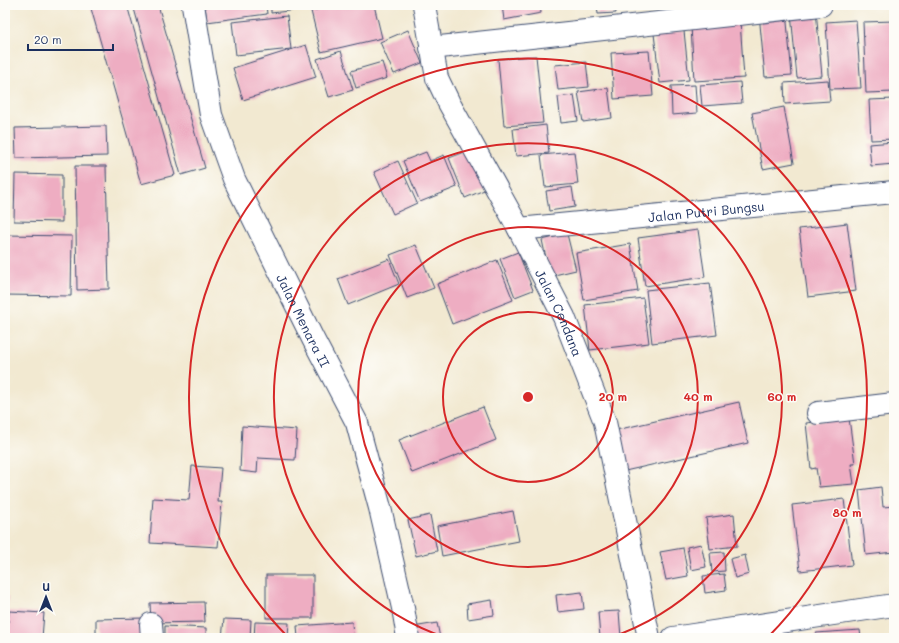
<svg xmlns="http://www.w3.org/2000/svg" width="899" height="643" font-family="Mali,sans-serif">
<rect width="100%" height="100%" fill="#fdfcf7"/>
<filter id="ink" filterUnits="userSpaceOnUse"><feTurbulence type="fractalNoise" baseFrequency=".025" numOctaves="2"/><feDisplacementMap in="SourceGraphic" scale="8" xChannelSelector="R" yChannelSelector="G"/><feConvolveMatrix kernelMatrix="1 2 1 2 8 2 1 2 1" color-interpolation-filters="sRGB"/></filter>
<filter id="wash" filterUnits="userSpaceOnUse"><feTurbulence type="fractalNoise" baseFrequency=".012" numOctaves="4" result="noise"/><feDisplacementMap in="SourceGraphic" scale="16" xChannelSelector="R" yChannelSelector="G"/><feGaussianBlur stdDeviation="0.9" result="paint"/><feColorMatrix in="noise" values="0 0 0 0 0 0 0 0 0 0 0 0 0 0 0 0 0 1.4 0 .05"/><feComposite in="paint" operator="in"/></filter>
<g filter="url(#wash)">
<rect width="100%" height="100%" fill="#f2e9d1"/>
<g id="blocks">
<g fill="#eeadc2">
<polygon points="90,5 127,5 175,175 141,184"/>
<polygon points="133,5 158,5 205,168 181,175"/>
<polygon points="205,5 266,5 267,14 207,22"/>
<polygon points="271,5 305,5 306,9 271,13"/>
<polygon points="338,5 374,5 382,38 321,52 311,11"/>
<polygon points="502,5 540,5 541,13 504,20"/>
<polygon points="597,5 615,5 616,13 598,14"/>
<polygon points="816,10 822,76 797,78 791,13"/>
<polygon points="786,12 792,75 765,77 759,14"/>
<polygon points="287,16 291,49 236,55 232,22"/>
<polygon points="856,20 861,88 830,89 826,22"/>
<polygon points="740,21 744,78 694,81 691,25"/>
<polygon points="894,21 894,92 866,93 863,22"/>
<polygon points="408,30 422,63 394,74 380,42"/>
<polygon points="684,31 689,80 660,83 654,34"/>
<polygon points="306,45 316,77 243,100 233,68"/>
<polygon points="341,51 353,90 329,97 317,59"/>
<polygon points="649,51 653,96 614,99 611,53"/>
<polygon points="536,56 543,123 504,126 498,59"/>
<polygon points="382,62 387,78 356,88 351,71"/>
<polygon points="586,62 589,87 558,90 555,65"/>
<polygon points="828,80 830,101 785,104 784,83"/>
<polygon points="740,82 742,103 702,106 700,85"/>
<polygon points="695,85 697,113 672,115 671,86"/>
<polygon points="608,88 612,118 583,122 578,92"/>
<polygon points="574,95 578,121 561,123 558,97"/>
<polygon points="894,99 894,139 871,140 869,100"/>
<polygon points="784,107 794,163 763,169 752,113"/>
<polygon points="546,125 549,153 516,156 513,129"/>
<polygon points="106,126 107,156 16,158 15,128"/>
<polygon points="894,142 894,164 871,166 869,144"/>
<polygon points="473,149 489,188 465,198 449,158"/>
<polygon points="426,152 430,161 444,155 457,187 420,202 403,161"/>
<polygon points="574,152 578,184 545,187 541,155"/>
<polygon points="398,161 417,203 393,214 374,172"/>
<polygon points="75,166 106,166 109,289 77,290"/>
<polygon points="15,174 62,175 62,222 14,221"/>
<polygon points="572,187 575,207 549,211 546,191"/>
<polygon points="847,223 856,291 808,297 799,229"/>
<polygon points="698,230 705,277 645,286 638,238"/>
<polygon points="567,234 576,270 550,276 542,240"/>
<polygon points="5,235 72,236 71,296 5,295"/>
<polygon points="630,244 638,291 584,300 576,253"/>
<polygon points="416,245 434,288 407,298 390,255"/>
<polygon points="518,252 533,290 515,297 500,259"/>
<polygon points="389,259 399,284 348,305 338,279"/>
<polygon points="497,260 513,300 452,324 437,284"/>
<polygon points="710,283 717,335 652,343 646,290"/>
<polygon points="643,298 649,343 590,350 585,305"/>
<polygon points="892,307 894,307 894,317 893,317"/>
<polygon points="739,402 748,443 625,471 616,430"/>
<polygon points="483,407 496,440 412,473 399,440"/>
<polygon points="849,418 855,464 851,464 854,484 819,487 816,468 811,469 806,423"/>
<polygon points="242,426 297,430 295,460 258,458 257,473 240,471"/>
<polygon points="192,466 221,468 218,502 222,502 218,547 150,543 153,498 189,500"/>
<polygon points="881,487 883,507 894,506 894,552 866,555 859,490"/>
<polygon points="844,499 852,565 800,571 792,505"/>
<polygon points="513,511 519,541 442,556 437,526"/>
<polygon points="734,514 737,546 710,549 706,518"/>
<polygon points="430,515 437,551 416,556 408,520"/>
<polygon points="701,544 706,567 691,570 687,547"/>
<polygon points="683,548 688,576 666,580 660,552"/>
<polygon points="724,552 725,571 712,572 710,553"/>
<polygon points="745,555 749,574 735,578 730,559"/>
<polygon points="724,574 726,590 705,593 703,576"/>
<rect x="266" y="575" width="47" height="43"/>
<polygon points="582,592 584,609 558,612 556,595"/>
<polygon points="5,597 8,597 6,621 5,621"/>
<polygon points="492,600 494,615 468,619 467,604"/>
<polygon points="204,602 205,622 151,623 150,603"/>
<polygon points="9,611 44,613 42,638 7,638"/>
<polygon points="619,611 621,638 600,638 598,612"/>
<polygon points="145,618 146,638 96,638 96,619"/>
<polygon points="224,619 251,620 250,638 222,638"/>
<polygon points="255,622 289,623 288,638 254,638"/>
<polygon points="352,622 353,638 298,638 297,626"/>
<polygon points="437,623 440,638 415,638 413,627"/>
<polygon points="165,626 206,628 206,638 165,638"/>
<polygon points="860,630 861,638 816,638 816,633"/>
</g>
</g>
</g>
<g filter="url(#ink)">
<use href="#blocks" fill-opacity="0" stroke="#3b4b6f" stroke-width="1"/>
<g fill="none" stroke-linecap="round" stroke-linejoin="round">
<g stroke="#3b4b6f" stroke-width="24">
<g id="minor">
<path id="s1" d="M193,5L211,115L234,179L313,339L357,423L380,508L403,608L408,638"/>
<path id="s2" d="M424,5L437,78L449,103L519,229L564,317L605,422L649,638"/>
<polyline points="431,48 821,5"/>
<path id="s3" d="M519,229L894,192"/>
<polyline points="818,413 894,404"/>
<polyline points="151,624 152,638"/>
<polyline points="673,638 894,605"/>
</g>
</g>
<use href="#minor" stroke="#fff" stroke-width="22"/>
</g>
</g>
<g fill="none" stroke="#d62828" stroke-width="2">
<circle cx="528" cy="397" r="85"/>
<circle cx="528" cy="397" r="170"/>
<path d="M447 638A254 254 0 1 1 609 638"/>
<path d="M288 637A339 339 0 1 1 768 637"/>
</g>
<g text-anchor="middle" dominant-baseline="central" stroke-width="3" stroke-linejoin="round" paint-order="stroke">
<g font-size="13" fill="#1b2f5e" stroke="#fdfcf7">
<text stroke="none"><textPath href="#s3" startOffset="188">Jalan Putri Bungsu</textPath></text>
<text stroke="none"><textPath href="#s2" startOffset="339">Jalan Cendana</textPath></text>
<text stroke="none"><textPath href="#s1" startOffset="337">Jalan Menara II</textPath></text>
</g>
</g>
<circle cx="528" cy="397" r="6" fill="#d62828" stroke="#fdfcf7" stroke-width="2"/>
<g font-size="12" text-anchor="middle" font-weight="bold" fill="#d62828" stroke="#fdfcf7" stroke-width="3" stroke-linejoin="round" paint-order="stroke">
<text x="613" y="401">20 m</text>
<text x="698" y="401">40 m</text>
<text x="782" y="401">60 m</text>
<text x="847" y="517">80 m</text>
</g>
<rect width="899" height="643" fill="none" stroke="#fdfcf7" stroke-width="20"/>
<g transform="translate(46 597)" stroke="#fdfcf7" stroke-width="3" paint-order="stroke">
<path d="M0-3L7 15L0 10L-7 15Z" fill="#1b2f5e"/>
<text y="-6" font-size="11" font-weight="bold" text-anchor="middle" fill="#1b2f5e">U</text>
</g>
<path d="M28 44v6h85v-6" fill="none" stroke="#1b2f5e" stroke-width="2"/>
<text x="34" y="44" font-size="12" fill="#1b2f5e" stroke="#fdfcf7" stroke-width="3" paint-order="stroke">20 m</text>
</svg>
